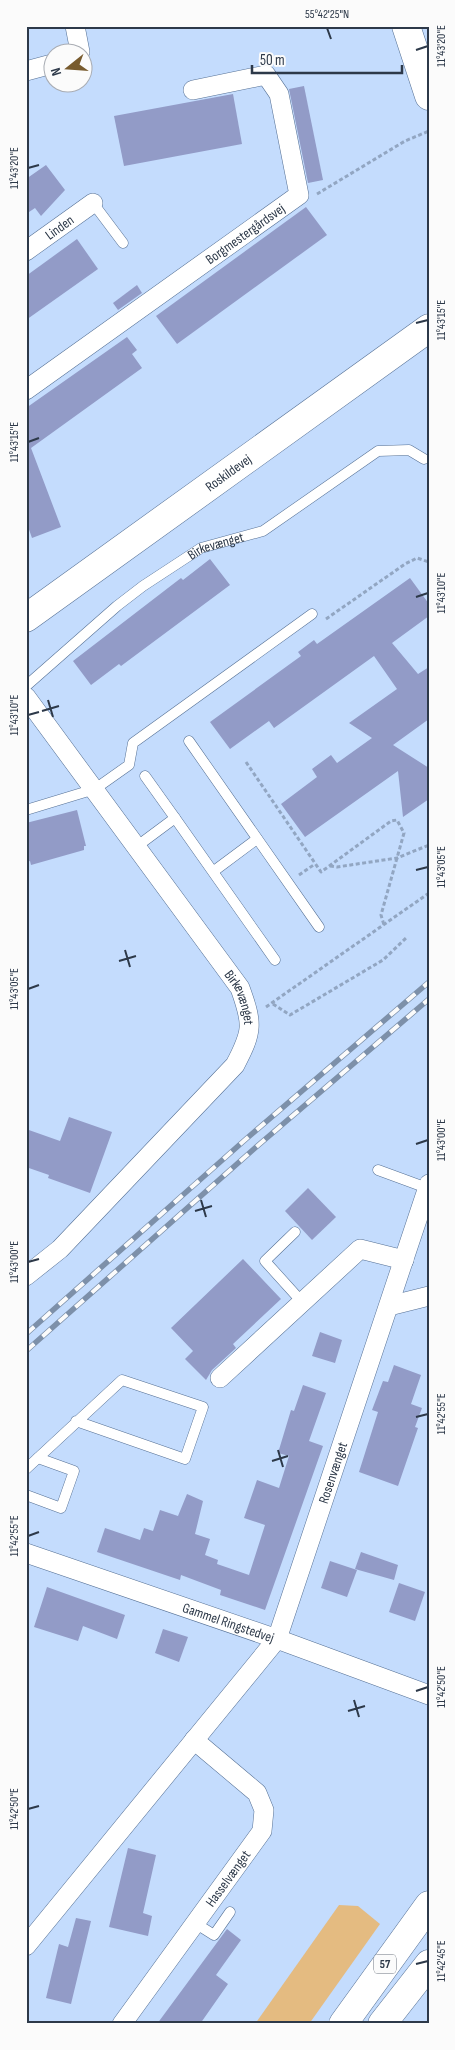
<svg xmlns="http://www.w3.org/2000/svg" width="455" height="2050" font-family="'Sofia Sans Condensed',sans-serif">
<rect width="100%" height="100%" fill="#c4dcfd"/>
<polygon fill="#e4bb81" points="339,1905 358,1906 380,1924 309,2024 255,2024"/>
<g fill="#929bc7">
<polygon points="304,86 323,180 308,183 289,89"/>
<polygon points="233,94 242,144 124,166 114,116"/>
<polygon points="46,165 65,190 41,216 35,208 26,214 26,179"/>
<polygon points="306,207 327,235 177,344 156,316"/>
<polygon points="77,239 98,269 26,320 26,276"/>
<polygon points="137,285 142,293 118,310 113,303"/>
<polygon points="127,337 137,350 132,354 142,368 31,448 61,527 32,538 26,521 26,408"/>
<polygon points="210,559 230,585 121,666 119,664 91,685 73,661 181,578 183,580"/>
<polygon points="410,578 429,604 429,616 392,643 418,674 429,667 429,719 393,745 429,768 429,799 403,817 398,771 305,837 281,804 317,777 312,769 331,755 337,763 372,738 349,723 397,689 374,656 274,728 269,721 230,749 210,722 301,656 298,652 314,640 317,644"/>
<polygon points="77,810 86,846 84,846 84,850 31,865 30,861 26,862 26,823"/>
<polygon points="69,1117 112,1132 90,1193 48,1178 49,1175 26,1167 26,1129 60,1141"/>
<polygon points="308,1188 336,1217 312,1240 285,1211"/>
<polygon points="243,1259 281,1299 233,1344 236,1348 212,1370 206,1380 185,1359 193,1351 171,1328"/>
<polygon points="320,1332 342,1340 335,1363 312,1356"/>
<polygon points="394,1365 421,1375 411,1404 422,1408 415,1427 418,1428 398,1486 359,1472 378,1412 372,1410 383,1381 388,1382"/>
<polygon points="303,1385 326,1393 309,1441 323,1446 265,1610 220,1595 221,1590 181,1575 180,1580 97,1552 105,1528 140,1540 144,1528 153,1531 160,1510 178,1516 187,1494 203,1501 195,1534 210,1539 205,1555 218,1560 217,1564 249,1575 265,1525 244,1518 257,1480 279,1488 289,1456 278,1453 291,1410 294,1411"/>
<polygon points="361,1552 398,1565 394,1580 355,1569"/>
<polygon points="330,1561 357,1570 347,1597 321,1588"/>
<polygon points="399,1583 425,1592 415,1621 389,1612"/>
<polygon points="47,1587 125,1615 117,1639 83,1626 78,1641 34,1627"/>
<polygon points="163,1629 188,1637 179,1662 155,1653"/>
<polygon points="128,1848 156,1855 143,1913 152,1916 148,1936 109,1927"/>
<polygon points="76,1918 91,1921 71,2004 46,1998 59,1944 68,1947"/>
<polygon points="227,1929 241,1940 216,1975 228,1984 200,2024 157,2024"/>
</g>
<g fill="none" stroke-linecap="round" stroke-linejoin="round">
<g stroke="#567195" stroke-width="11">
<g id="lane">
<polyline points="93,203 123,243"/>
<path id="s1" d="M26,686L117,606L143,586L201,548L263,531L378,451L409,450L424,459"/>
<polyline points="189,741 319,927"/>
<polyline points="145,776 175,818"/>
<polyline points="26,810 95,789 129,765 133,743 312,614"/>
<polyline points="136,847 175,818 275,960"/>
<polyline points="214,871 257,839"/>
<polyline points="378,1170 427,1188"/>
<polyline points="295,1232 265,1261 302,1302"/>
<polyline points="26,1469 122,1380 203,1407 185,1459 76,1421"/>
<polyline points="26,1495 61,1508 74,1471 38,1458"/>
<polyline points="195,1923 214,1935 230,1912"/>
</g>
</g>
<g stroke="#567195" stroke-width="20">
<g id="street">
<polyline points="75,26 80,52"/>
<polyline points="26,71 52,64"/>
<path id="s2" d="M26,251L93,203"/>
<path id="s3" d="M26,390L299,195L279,94L266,75L193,90"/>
<path id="s4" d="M26,697L240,988C253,1024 253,1031 235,1065L60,1249L26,1276"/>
<polyline points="389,1306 429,1296"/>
<polyline points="220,1378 360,1249 404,1260"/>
<path id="s5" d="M26,1553L277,1639L429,1695"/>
<path id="s6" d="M26,1946L277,1639L429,1184"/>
<path id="s7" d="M122,2024L262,1831L264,1810L257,1793L194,1740"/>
</g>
</g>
<g stroke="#567195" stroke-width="29">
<g id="secondary">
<polyline points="406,26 429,96"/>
<path id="s8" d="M26,618L429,328"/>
</g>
</g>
<g stroke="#567195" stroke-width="29">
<g id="primary">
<polyline points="343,2024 429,1905"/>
<polyline points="382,2024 429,1964"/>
</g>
</g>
<g stroke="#92a6c2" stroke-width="3" stroke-dasharray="4 2.5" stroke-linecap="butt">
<polyline points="317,194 405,141 429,131"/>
<polyline points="326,619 405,564 417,558 429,562"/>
<polyline points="246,762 321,872 391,821 397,820 404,833 381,915 384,925"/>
<polyline points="330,866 337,867 397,858 429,845"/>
<polyline points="299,875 315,864"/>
<polyline points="273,1004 290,1015 383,960 406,938"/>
<polyline points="266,1007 429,893"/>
</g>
<use href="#lane" stroke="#fff" stroke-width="10"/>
<use href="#street" stroke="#fff" stroke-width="19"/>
<use href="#secondary" stroke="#fff" stroke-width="28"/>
<use href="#primary" stroke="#fff" stroke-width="28"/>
<g stroke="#7d90a9" stroke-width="5.5">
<g id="rail">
<polyline points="26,1334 246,1139 429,982"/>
<polyline points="26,1351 255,1148 429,999"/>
</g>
</g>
<use href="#rail" stroke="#fbfbfb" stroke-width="4" stroke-dasharray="11" stroke-linecap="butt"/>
</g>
<path fill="none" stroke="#2d3949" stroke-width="2" d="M327,28L331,39M416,50L428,46M28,168L39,165M416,323L428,320M28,442L39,438M416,597L428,593M48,700L53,717M42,711L59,706M28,715L39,712M416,870L428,867M125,950L130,967M119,961L136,956M28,989L39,985M416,1144L428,1140M201,1200L206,1217M195,1211L212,1206M28,1262L39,1259M416,1417L428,1414M278,1450L283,1467M272,1461L288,1456M28,1536L39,1532M416,1691L428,1687M354,1700L359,1717M348,1711L365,1706M28,1809L39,1806M416,1964L428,1961"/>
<g text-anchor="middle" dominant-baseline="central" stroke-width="4.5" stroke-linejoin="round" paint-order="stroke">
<rect fill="#fbfbfb" stroke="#6b737e" stroke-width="1" x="374" y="1954.5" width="22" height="19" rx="4"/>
<g font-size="12" font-weight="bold" fill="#2d3949">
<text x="385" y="1964">57</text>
</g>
<g font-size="14" fill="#2d3949" stroke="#fbfbfb">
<text stroke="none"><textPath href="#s2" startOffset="41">Linden</textPath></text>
<text stroke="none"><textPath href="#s3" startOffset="269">Borgmestergårdsvej</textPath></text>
<text stroke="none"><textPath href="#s8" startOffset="249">Roskildevej</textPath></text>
<text stroke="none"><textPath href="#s1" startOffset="238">Birkevænget</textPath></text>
<text stroke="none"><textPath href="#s4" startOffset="370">Birkevænget</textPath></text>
<text stroke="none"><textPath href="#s6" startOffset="572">Rosenvænget</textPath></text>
<text stroke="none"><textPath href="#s5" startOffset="214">Gammel Ringstedvej</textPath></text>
<text stroke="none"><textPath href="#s7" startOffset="180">Hasselvænget</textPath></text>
</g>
</g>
<rect width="455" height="2050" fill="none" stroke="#fbfbfb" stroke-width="55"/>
<g transform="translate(68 68) rotate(253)"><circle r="24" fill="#fbfbfb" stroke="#a9adb4"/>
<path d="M0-4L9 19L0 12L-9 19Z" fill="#785b2e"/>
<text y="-8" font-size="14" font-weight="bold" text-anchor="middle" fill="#2d3949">N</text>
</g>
<path d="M252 65v8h150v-8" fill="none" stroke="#2d3949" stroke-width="2.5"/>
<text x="260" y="65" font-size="15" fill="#2d3949" stroke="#fbfbfb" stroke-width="4" paint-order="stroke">50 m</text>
<rect x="28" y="28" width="400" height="1994" fill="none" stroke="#2d3949" stroke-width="2"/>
<g font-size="12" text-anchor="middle" fill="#2d3949">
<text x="327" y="18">55°42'25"N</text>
<text transform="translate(441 46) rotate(-90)" y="4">11°43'20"E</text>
<text transform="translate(14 168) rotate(-90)" y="4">11°43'20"E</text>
<text transform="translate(441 320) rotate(-90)" y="4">11°43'15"E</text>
<text transform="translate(14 442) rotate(-90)" y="4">11°43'15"E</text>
<text transform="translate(441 593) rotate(-90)" y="4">11°43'10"E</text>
<text transform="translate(14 715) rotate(-90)" y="4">11°43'10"E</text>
<text transform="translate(441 867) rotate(-90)" y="4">11°43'05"E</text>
<text transform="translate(14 989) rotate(-90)" y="4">11°43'05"E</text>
<text transform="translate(441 1140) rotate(-90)" y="4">11°43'00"E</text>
<text transform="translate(14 1262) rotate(-90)" y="4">11°43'00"E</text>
<text transform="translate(441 1414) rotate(-90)" y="4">11°42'55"E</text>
<text transform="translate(14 1536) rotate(-90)" y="4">11°42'55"E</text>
<text transform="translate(441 1687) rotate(-90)" y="4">11°42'50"E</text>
<text transform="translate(14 1809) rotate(-90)" y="4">11°42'50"E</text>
<text transform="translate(441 1961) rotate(-90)" y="4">11°42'45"E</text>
</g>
</svg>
